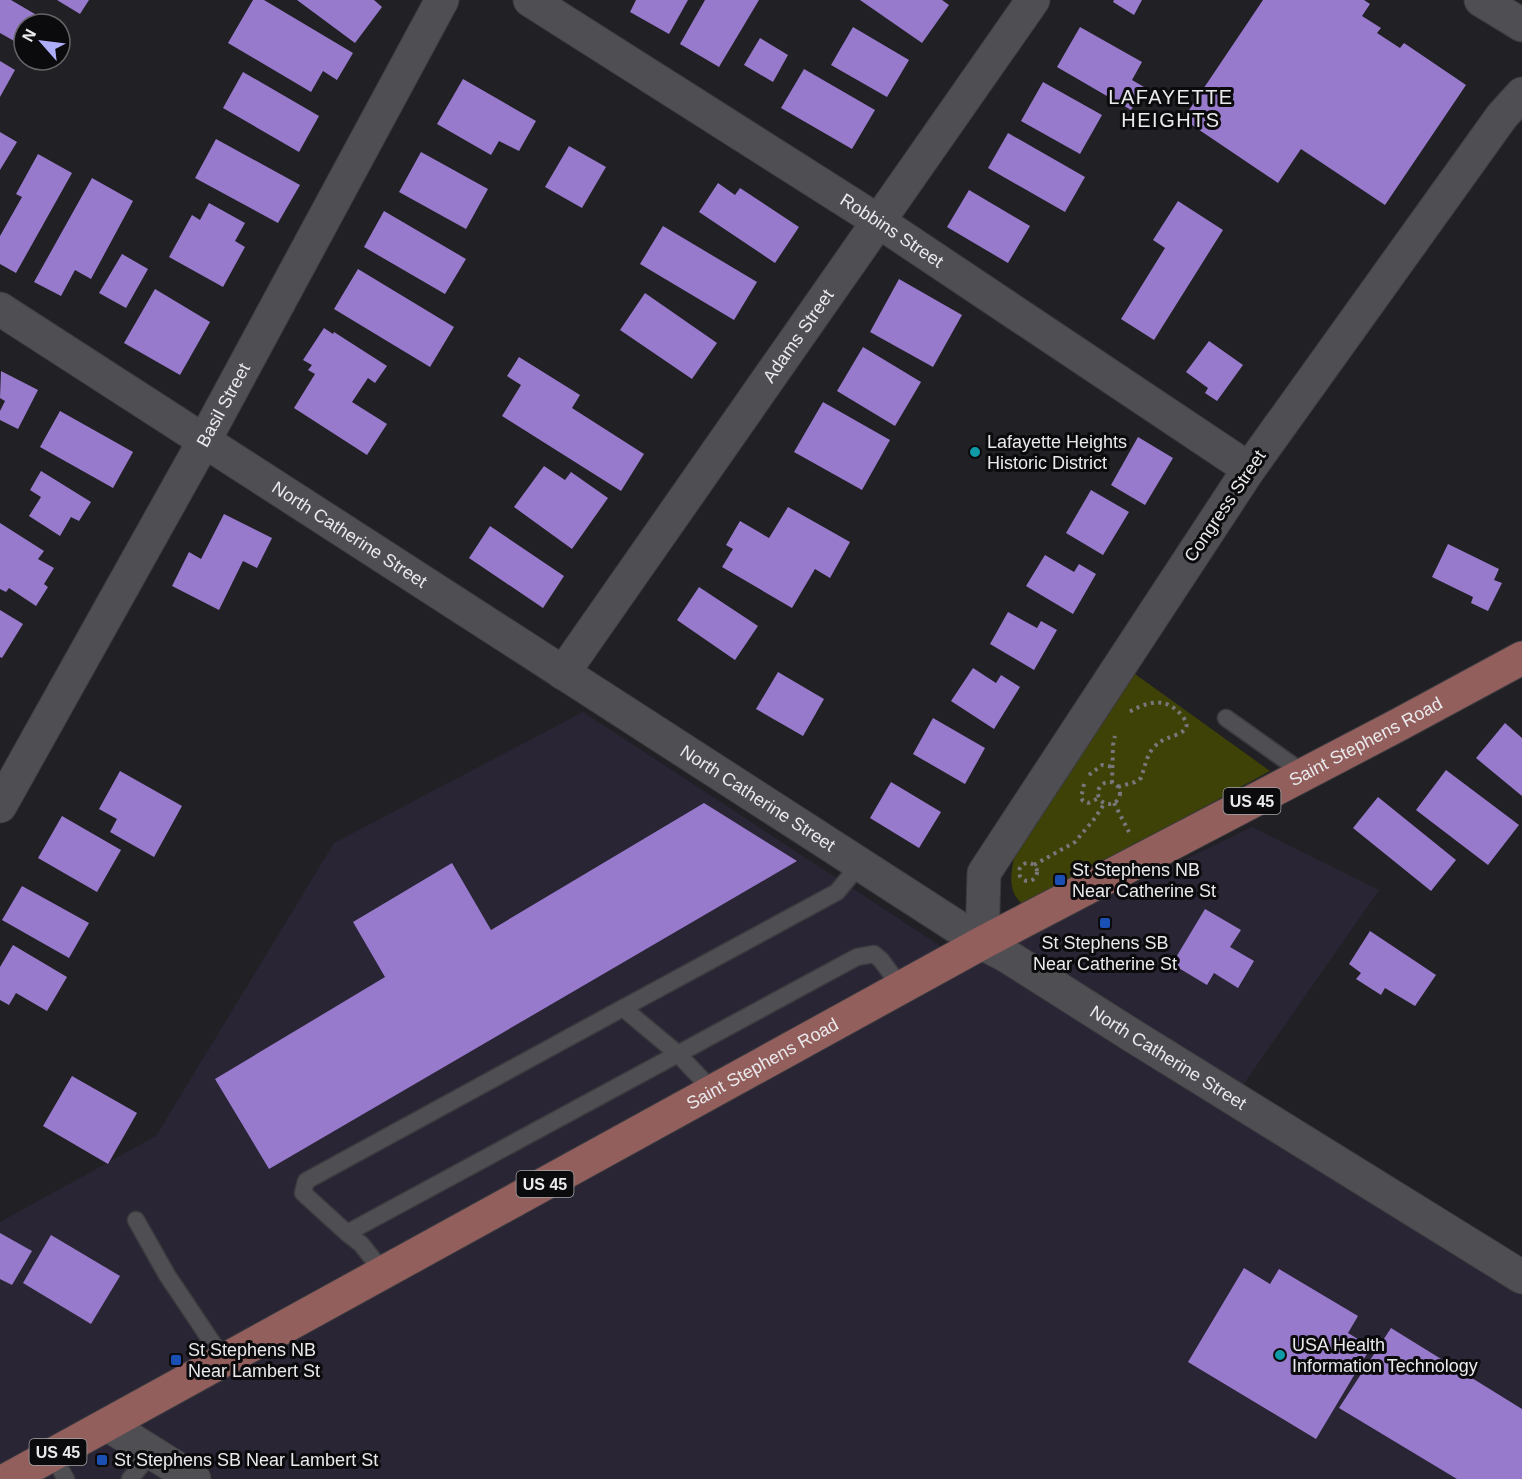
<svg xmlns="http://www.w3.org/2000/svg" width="1522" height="1479" font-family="Arial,sans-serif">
<rect width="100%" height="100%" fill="#212025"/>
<polygon fill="#292535" points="583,712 968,964 1252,827 1379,890 1227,1108 1522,1292 1522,1479 0,1479 0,1222 156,1136 334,843"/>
<path fill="#3f4206" d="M1135,674L1270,771L1028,903H1021C1007,890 1011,871 1015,854Z"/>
<g fill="#987acd">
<polygon points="0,0 11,0 40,17 36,24 24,24 23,46 0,33"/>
<polygon points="57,0 89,0 80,14"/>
<polygon points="253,0 264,0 353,53 337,80 323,71 311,92 228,43"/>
<polygon points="297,0 374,0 382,7 355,43"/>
<polygon points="636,0 688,0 669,34 630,12"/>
<polygon points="705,0 759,0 719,67 680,44"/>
<polygon points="860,0 942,0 949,5 922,43"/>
<polygon points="1114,0 1142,0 1134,15 1113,2"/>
<polygon points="1263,0 1364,0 1370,4 1362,16 1381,28 1377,33 1400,48 1404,43 1466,85 1385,205 1301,149 1278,183 1183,119"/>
<polygon points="853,27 909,60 887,97 831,65"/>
<polygon points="1080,27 1142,62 1132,80 1144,87 1131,110 1057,67"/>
<polygon points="760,38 788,55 773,82 744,65"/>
<polygon points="0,61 15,70 0,97"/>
<polygon points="804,69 875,110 852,149 781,108"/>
<polygon points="243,72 319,116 299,152 223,108"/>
<polygon points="463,79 536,121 519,151 499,141 491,155 437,124"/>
<polygon points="1043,82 1102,115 1080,154 1021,121"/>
<polygon points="0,132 17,142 0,170"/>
<polygon points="1008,133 1085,177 1065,212 988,168"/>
<polygon points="216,139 300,185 278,223 195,178"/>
<polygon points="569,146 606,167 582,208 545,187"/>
<polygon points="421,152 488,189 466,229 399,192"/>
<polygon points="38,154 72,173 16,273 0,264 0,236 22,197 16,194"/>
<polygon points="92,178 133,201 91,279 75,270 61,296 34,282"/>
<polygon points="718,183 735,195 740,188 799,227 775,263 699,212"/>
<polygon points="969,190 1030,226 1008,263 947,227"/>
<polygon points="1178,201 1223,230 1154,340 1121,319 1165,248 1153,240"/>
<polygon points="209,203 245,223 235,241 245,247 223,287 169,257 192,215 200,220"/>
<polygon points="384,211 466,259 445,294 364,247"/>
<polygon points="663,226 757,282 734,320 640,264"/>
<polygon points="122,254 148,269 126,308 99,293"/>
<polygon points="358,269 454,327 430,367 334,309"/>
<polygon points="899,279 962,315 933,367 870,332"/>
<polygon points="155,289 210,322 180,375 124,343"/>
<polygon points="645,293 717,343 692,379 620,330"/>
<polygon points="324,328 333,334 334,332 387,366 375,383 368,378 352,402 387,424 367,455 294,408 315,374 308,370 312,365 303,360"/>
<polygon points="1209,341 1243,365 1217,401 1205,393 1208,388 1186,372"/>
<polygon points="863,347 921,382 895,426 837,391"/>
<polygon points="519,357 580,395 572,408 644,454 621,491 502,416 521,385 507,376"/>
<polygon points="1,371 38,390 18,429 0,420 0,411 5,401 0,398"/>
<polygon points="823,402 890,440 862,490 794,452"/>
<polygon points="60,411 133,452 113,488 40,447"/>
<polygon points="1138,437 1173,458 1145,505 1111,485"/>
<polygon points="544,466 565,480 571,472 608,498 572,549 514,507"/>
<polygon points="41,471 91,502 79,521 71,517 60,536 29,516 41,497 30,490"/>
<polygon points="1091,490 1129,512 1103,555 1066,533"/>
<polygon points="788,507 850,542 830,578 815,569 792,608 722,567 733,549 726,545 740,521 769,538"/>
<polygon points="224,514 272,538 257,568 243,561 219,610 172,586 189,552 201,559"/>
<polygon points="0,523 44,551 38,559 54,568 44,584 48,587 36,606 9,588 6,592 0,589"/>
<polygon points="490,526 564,576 543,608 469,558"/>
<polygon points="1448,544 1499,569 1494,580 1502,583 1488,611 1471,603 1473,597 1432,577"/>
<polygon points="1045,555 1074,572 1079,564 1096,574 1073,614 1026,586"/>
<polygon points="699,587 758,626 735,660 677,620"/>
<polygon points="0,610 23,624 2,658 0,657"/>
<polygon points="1008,612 1037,628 1041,621 1057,630 1034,670 990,644"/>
<polygon points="973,668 996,683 1001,675 1020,687 994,729 951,701"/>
<polygon points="778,672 824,699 803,736 756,709"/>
<polygon points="933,718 985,748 965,784 913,754"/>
<polygon points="1505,723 1522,738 1522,796 1476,758"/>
<polygon points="1446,770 1519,825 1488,865 1416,810"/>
<polygon points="120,771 182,806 154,857 110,832 117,819 99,809"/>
<polygon points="891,782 941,812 919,848 870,818"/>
<polygon points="1378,797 1456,860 1431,891 1353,828"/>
<polygon points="704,803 797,861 269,1169 215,1079 385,977 353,922 452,863 491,930"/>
<polygon points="62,816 121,850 97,892 38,858"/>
<polygon points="22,886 89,923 69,958 2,920"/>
<polygon points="1205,909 1241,930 1230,947 1254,961 1238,988 1214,973 1207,985 1172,964"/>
<polygon points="1370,931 1436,975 1415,1006 1385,988 1381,995 1356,979 1361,973 1349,964"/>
<polygon points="13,945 67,977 47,1011 16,993 9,1005 0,1000 0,967"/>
<polygon points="72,1076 137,1113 108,1164 43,1126"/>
<polygon points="0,1233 32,1251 12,1285 0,1279"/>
<polygon points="51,1235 120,1276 91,1324 23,1283"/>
<polygon points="1244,1268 1270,1284 1279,1269 1358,1316 1348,1333 1371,1347 1316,1439 1188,1362"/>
<polygon points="1391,1328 1522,1409 1522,1479 1457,1479 1339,1408"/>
</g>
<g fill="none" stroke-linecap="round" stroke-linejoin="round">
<g stroke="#3c3b3f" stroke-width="19">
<g id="lane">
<polyline points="1226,718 1305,774"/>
<polyline points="623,1008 306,1181 303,1193 347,1233 857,957 874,954 881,960 901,987"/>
<polyline points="713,1091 678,1054 623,1008 837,892 860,864"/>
<polyline points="136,1220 167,1275 224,1360"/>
<polyline points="347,1233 361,1244 384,1273"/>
<polyline points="52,1455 66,1479"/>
<polyline points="130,1479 152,1452"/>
</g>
</g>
<g stroke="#3c3b3f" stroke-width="35">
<g id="street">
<path id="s1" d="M530,0L878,221L1249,469"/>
<path id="s2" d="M0,309L982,943"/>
<path id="s3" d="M563,673L1033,0"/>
<path id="s4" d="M0,806L204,441L442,0"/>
<polyline points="108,1425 194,1479"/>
</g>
</g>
<g stroke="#3c3b3f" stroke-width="35">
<g id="secondary">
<polyline points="1481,0 1522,25"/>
<path id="s5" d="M1522,94L1502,116L1249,469L984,873L982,943L1007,956L1133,1036L1522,1277"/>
</g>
</g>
<g stroke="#3c3b3f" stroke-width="35">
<g id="primary">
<path id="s6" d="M8,1479L982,943L1400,724L1522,658"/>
</g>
</g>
<g stroke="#78777b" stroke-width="4" stroke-dasharray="3 4.5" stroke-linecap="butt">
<polyline points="1089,775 1102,765 1113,767"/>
<circle cx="1109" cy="793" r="11"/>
<polyline points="1112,783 1113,745 1115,736"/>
<polyline points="1084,784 1081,798 1083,801 1088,803 1099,798"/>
<path d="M1118,787L1135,782L1141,778C1145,767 1146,757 1153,748C1158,743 1162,740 1168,738C1177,734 1194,731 1183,717C1179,712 1175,708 1169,705C1155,699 1142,705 1129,712"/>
<polyline points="1114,803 1129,832"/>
<circle cx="1028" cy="872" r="9"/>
<polyline points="1034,865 1075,842 1095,818 1104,804"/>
</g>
<use href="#lane" stroke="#4f4e53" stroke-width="16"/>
<use href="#street" stroke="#4f4e53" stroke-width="33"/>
<use href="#secondary" stroke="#4f4e53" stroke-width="33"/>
<use href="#primary" stroke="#925f5d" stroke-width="33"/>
</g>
<g fill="#0f9aa8" stroke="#0b0a0c" stroke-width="2">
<circle cx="975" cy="452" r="6"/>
<circle cx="1280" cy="1355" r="6"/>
</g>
<g fill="#1a4fb4" stroke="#0b0a0c" stroke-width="2">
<rect x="1054" y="874" width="12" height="12" rx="3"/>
<rect x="1099" y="917" width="12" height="12" rx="3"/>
<rect x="170" y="1354" width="12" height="12" rx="3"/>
<rect x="96" y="1454" width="12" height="12" rx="3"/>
</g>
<g text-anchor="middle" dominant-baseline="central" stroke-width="6" stroke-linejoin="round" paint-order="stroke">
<g fill="#0b0a0c" stroke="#a7a6a9" stroke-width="1.5">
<rect x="1223.5" y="788" width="57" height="26" rx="4.5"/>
<rect x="516.5" y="1171" width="57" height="26" rx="4.5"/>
<rect x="29.5" y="1439" width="57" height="26" rx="4.5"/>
</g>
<g font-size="16" font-weight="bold" fill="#eae9ec">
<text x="1252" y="801">US 45</text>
<text x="545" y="1184">US 45</text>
<text x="58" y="1452">US 45</text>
</g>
<g font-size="18" fill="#eae9ec" stroke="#0b0a0c">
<text stroke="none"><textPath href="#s1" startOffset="429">Robbins Street</textPath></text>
<text stroke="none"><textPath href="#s3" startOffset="411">Adams Street</textPath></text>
<text stroke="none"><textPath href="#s4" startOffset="459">Basil Street</textPath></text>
<text transform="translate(1225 506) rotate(-56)">Congress Street</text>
<text stroke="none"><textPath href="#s2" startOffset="416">North Catherine Street</textPath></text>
<text stroke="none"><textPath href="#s6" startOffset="1545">Saint Stephens Road</textPath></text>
<text stroke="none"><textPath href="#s2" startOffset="902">North Catherine Street</textPath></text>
<text stroke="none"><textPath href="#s5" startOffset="1236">North Catherine Street</textPath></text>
<text stroke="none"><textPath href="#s6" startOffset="861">Saint Stephens Road</textPath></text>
</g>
<g font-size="18" fill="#eae9ec" stroke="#0b0a0c" text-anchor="start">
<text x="987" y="442">Lafayette Heights<tspan x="987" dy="21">Historic District</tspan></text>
<text x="1072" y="870">St Stephens NB<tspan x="1072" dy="21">Near Catherine St</tspan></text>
<text x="1105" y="943" text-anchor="middle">St Stephens SB<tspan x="1105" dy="21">Near Catherine St</tspan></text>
<text x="1292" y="1345">USA Health<tspan x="1292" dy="21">Information Technology</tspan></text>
<text x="188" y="1350">St Stephens NB<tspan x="188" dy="21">Near Lambert St</tspan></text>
<text x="114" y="1460">St Stephens SB Near Lambert St</text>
</g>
<g font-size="20" letter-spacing="1.5" fill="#eae9ec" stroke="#0b0a0c">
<text x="1171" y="97">LAFAYETTE<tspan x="1171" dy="23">HEIGHTS</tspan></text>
</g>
</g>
<g transform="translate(42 42) rotate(298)"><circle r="28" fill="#0b0a0c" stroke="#646366" stroke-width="1.5"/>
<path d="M0-4.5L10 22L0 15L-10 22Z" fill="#aeaefa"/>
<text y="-9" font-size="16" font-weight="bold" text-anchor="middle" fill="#eae9ec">N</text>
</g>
</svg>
